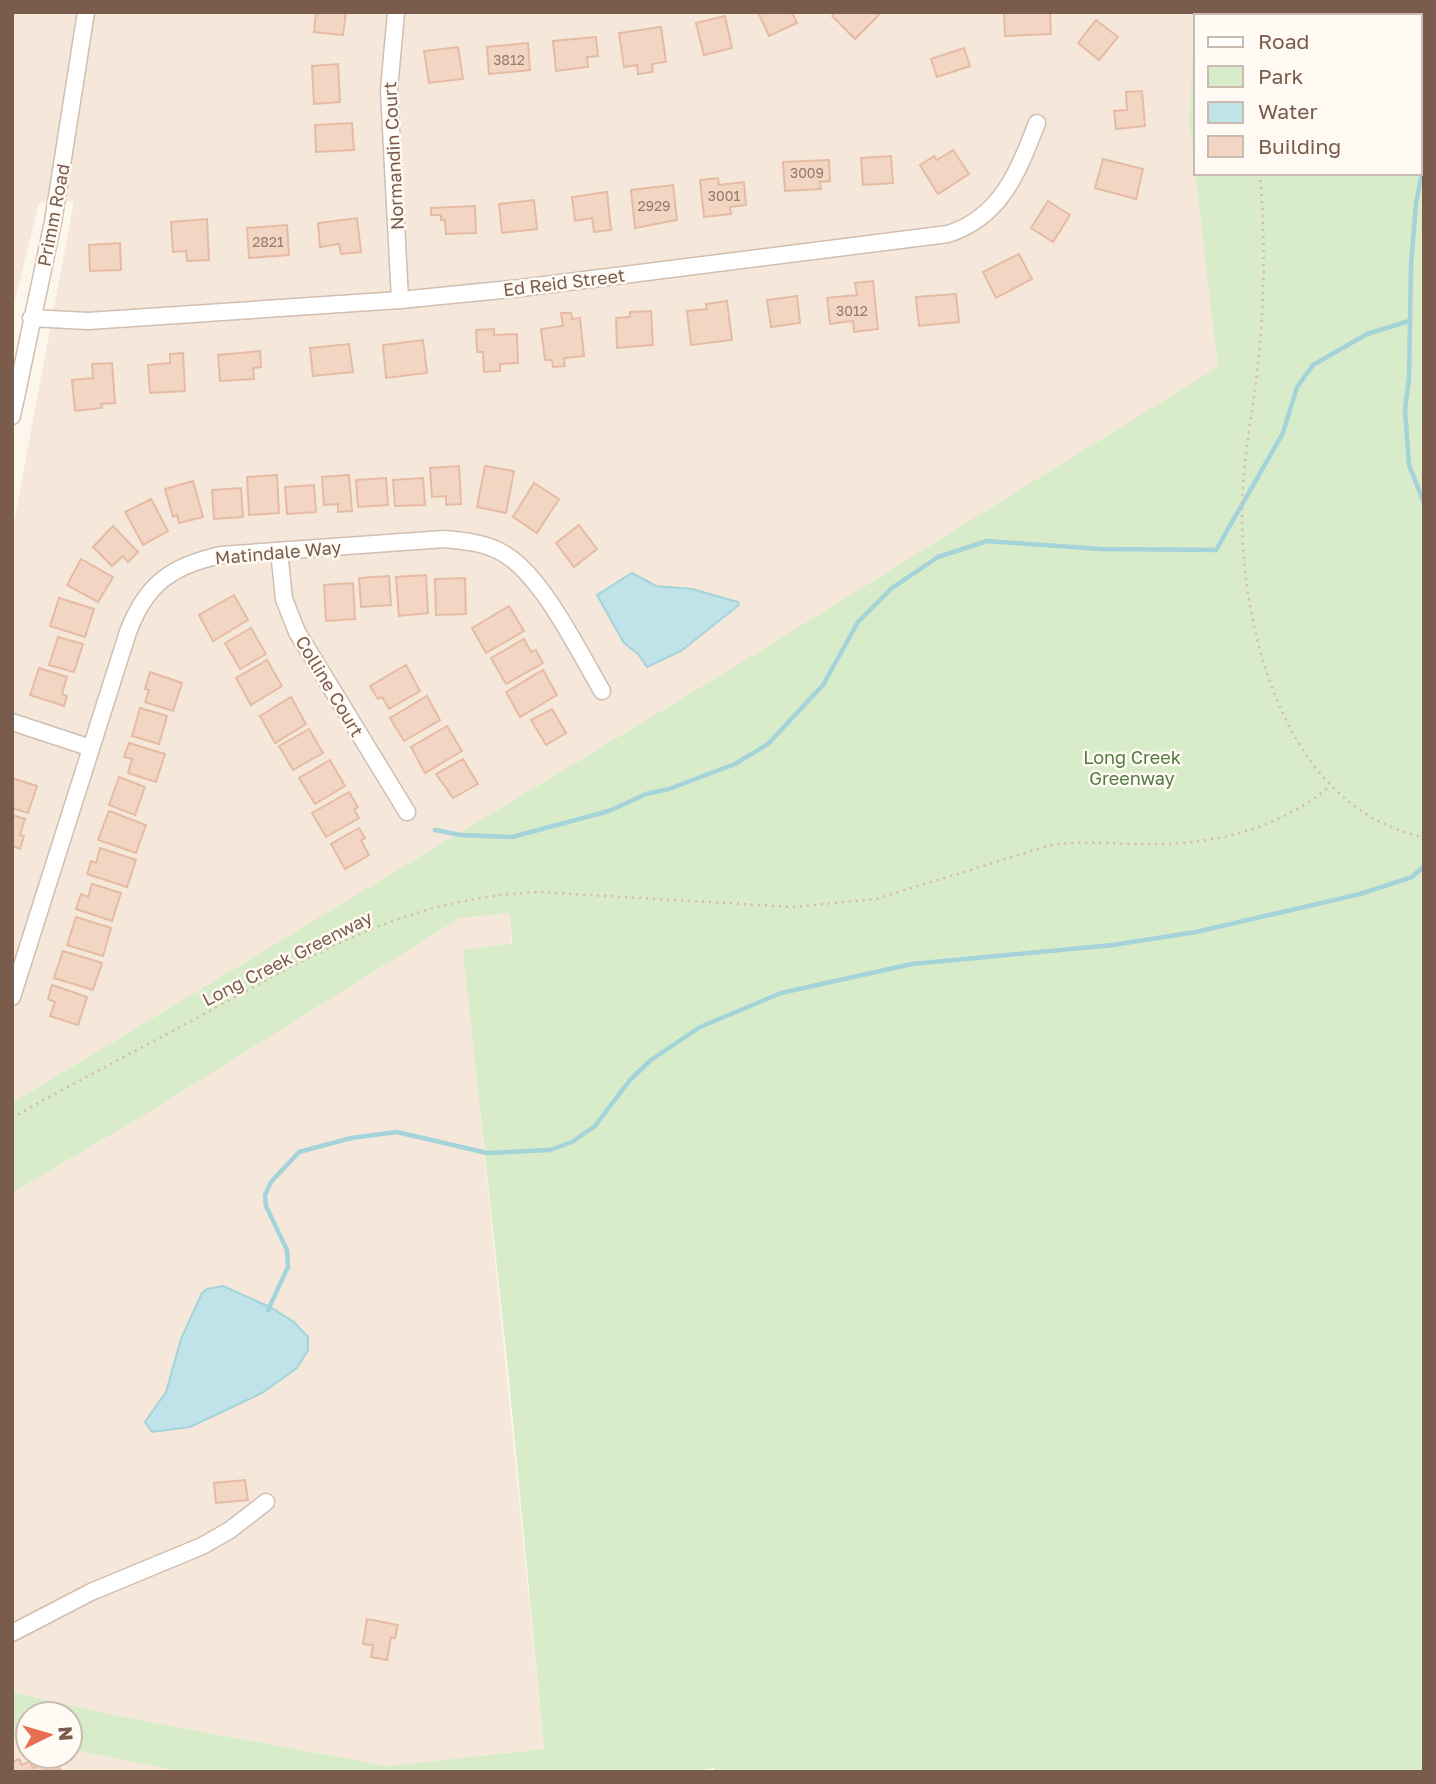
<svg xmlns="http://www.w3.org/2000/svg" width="1436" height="1784" font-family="'Golos Text',sans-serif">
<rect width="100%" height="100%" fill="#fdf6ec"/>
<g fill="#f5e8da">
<polygon points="12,12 1192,12 1194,25 1189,121 1219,367 734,667 12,1103 12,533 74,201 39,203 12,312"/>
<polygon points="510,913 511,943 464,950 544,1749 387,1766 118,1716 12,1692 12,1193 141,1117 460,918"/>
<polygon points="12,1736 28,1740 28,1756 70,1756 70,1749 182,1772 12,1772"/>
</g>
<path fill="#d8ecc9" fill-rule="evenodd" d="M1192,12H1424V1772H715L714,1768L684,1772H182L70,1749V1714H28V1740L12,1736V1692L118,1716L387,1766L544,1749L509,1379L463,950L511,943L512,945L510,913L460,918L141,1117L12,1193V1103L734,667L1218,367L1189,121L1194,25ZM1196,16H1420V173H1196Z"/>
<g fill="#bfe3e8" stroke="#a5d3da" stroke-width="2">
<polygon points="632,573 656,586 692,589 738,602 739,605 681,651 647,667 638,654 624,643 597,595"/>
<polygon points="223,1286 270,1307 294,1322 308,1337 308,1350 297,1368 262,1393 190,1427 152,1432 145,1422 166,1392 181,1339 202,1293 207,1289"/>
</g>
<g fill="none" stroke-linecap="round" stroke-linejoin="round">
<g stroke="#a5d3da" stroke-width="4.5">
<polyline points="1404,12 1424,14"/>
<polyline points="1424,164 1416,203 1411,265 1409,378 1405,410 1409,465 1424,503"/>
<polyline points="435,830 461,835 512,837 609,811 646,794 669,789 735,764 768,744 823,685 858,622 892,588 938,557 987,541 1101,549 1216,550 1283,433 1297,387 1313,365 1367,334 1409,321"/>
<polyline points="268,1310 288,1267 287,1250 266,1206 265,1195 271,1182 299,1152 351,1138 397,1132 487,1153 550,1150 572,1142 595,1126 630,1080 651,1060 700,1027 781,993 912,964 1113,945 1196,932 1360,894 1412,877 1424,866"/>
</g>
</g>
<g fill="#f3d5c3" stroke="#e6bba3" stroke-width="2">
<polygon points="316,12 346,12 343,35 314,32"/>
<polygon points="758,12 792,12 797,23 769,36"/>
<polygon points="836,12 876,12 879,15 855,39 832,16"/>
<polygon points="1004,12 1050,12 1051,34 1005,36"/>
<polygon points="725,16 732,48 704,55 696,23"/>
<polygon points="1096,20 1118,37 1099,60 1078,43"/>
<polygon points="661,27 666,62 652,64 653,72 638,74 637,65 624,67 619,33"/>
<polygon points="596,37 598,56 587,57 588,67 556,71 553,41"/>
<polygon points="528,43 530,70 489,74 487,47"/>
<polygon points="458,47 463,79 429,83 424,51"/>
<polygon points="964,48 970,66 937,77 931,59"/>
<polygon points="338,64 340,102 314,104 312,66"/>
<polygon points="1142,91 1145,126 1116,129 1114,111 1127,110 1126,92"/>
<polygon points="352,123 354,150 316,152 315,125"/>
<polygon points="953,150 969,174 938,194 920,165 934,156 937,160"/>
<polygon points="891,156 893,183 863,185 861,158"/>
<polygon points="1103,159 1143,169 1136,199 1095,188"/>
<polygon points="829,160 830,181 820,182 821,189 785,191 783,162"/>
<polygon points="718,178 719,185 744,182 746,205 730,207 731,214 704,217 700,180"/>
<polygon points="673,185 677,220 635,228 631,190"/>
<polygon points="607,192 611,230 594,232 592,218 575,221 572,197"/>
<polygon points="534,200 537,229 502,233 499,204"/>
<polygon points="1048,201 1070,215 1053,242 1031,228"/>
<polygon points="475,206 476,233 446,234 445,220 441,220 441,215 431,215 431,208"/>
<polygon points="357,218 361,252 341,254 339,244 320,247 318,223"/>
<polygon points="207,219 209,260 187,261 186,251 173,252 171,222"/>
<polygon points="287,225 289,255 249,258 247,228"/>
<polygon points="120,243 121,270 90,271 89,245"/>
<polygon points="1019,254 1032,279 996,298 983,272"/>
<polygon points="873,281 878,329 854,332 853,321 830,324 827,298 857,295 855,283"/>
<polygon points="956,294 959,322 919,326 916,297"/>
<polygon points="797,296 800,323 771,327 767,300"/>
<polygon points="727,301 732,340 691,345 687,311 707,309 706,304"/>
<polygon points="651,311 653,345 617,348 616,318 630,317 630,312"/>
<polygon points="561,313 571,313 572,319 580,318 584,356 564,358 565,366 553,367 552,360 545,360 541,329 563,326"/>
<polygon points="494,329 494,335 517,334 518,363 500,364 500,371 484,372 483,352 477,352 476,330"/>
<polygon points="423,340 427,373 386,378 383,345"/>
<polygon points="349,344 353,372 313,376 310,348"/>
<polygon points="260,351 261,367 253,368 254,379 220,381 218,355"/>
<polygon points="183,353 185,391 150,393 148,365 170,363 170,354"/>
<polygon points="112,363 115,403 101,404 102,408 75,411 72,380 93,378 92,364"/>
<polygon points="459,466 461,504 446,505 446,496 432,497 430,468"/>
<polygon points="485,466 514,471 506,513 477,507"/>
<polygon points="277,475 279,513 249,515 247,477"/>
<polygon points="349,475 352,511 338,512 338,504 324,505 322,477"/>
<polygon points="386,478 388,505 358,507 356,480"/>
<polygon points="423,478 425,505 395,506 393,480"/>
<polygon points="193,481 203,517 179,523 177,515 173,517 165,489"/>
<polygon points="534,483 559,499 537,533 513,517"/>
<polygon points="314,485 316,512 287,514 285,487"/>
<polygon points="241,488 243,517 214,519 212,490"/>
<polygon points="151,499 168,531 143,545 125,512"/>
<polygon points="579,525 597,549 574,567 556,543"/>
<polygon points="113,526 138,552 128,562 123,556 112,566 93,547"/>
<polygon points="81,559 113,577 98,602 67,585"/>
<polygon points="426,575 428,613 399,616 396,577"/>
<polygon points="389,576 391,605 361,607 359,578"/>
<polygon points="465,578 466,614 436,615 435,579"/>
<polygon points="353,583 355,619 326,621 324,585"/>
<polygon points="234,595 248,620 213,641 199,615"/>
<polygon points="59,598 94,609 85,637 50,626"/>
<polygon points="509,606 524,631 486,653 472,628"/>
<polygon points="251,628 266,654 240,669 225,643"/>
<polygon points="58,637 83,644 74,672 49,665"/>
<polygon points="524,639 531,652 536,650 543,663 506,684 491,658"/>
<polygon points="267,660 282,686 251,705 236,678"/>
<polygon points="406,665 420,691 389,709 382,697 378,699 370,686"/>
<polygon points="39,668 67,677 62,694 67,696 64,706 30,695"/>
<polygon points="543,670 557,695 520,717 506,692"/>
<polygon points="150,672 182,683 173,711 145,702 149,690 145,689"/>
<polygon points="427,696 440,720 404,741 390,718"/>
<polygon points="291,697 306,724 275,743 260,716"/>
<polygon points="140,708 167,716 159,744 132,736"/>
<polygon points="552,709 566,733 546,745 531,720"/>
<polygon points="447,726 462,751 425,773 411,747"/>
<polygon points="309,729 323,753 293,770 279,746"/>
<polygon points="129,743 165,754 156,782 128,773 132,759 124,757"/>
<polygon points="463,759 478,784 453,798 436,774"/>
<polygon points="330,760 345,786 315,804 299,778"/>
<polygon points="119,777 145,787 135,815 109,805"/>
<polygon points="12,778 37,786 28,813 12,808"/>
<polygon points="349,792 358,807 354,809 359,818 326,837 312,813"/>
<polygon points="109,811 146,825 136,853 98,840"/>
<polygon points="12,815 25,819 20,835 24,836 20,849 12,846"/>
<polygon points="359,828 365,838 361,840 369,855 345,869 331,844"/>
<polygon points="100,848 136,860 127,887 87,874 91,861 96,863"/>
<polygon points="92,884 121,893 112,921 76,909 81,894 88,897"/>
<polygon points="76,917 111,928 103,956 67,945"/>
<polygon points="63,951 102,963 93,990 54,978"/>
<polygon points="52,985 87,997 78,1025 50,1016 55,1002 48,999"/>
<polygon points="245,1480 248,1500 216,1503 214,1483"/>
<polygon points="367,1619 398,1625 395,1638 391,1637 387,1660 371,1657 373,1645 363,1644"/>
<polygon points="19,1759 22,1765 30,1761 33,1768 55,1759 60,1770 12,1772 12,1762"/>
</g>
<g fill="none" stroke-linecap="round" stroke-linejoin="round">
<g stroke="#d1beb0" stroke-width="19">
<g id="minor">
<polyline points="396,12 389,90 400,300"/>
<path d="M31,318L88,321L400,300L521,288L948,234C1001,217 1018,172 1037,123"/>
<polyline points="12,416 53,222 86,12"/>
<polyline points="279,551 284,599 297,632 407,812"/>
<polyline points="12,722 91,748"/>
<path d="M12,997L128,632C146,584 171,566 221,555L444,539C466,541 488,543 506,555C544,579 579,652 602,691"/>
<polyline points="12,1633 91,1592 202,1546 230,1530 266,1502"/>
</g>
</g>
<g stroke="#d9b8a5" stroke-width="2.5" stroke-dasharray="2 5" stroke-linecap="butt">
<polyline points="1262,16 1264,12"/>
<path d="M1260,173C1265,233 1265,293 1259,353C1254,410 1241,465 1242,522C1244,641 1289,810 1424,837"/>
<path d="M12,1118C75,1082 140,1049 204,1014C318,952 406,898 539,892L792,907L876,899L1051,845C1087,840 1123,845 1159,844C1222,843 1280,827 1329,787"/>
</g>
<use href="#minor" stroke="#fff" stroke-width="16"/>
</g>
<g text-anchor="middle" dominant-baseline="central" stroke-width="5" stroke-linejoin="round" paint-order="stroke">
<g font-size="14" fill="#987a6a">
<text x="509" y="59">3812</text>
<text x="807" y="172">3009</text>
<text x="724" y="195">3001</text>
<text x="654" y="205">2929</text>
<text x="268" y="241">2821</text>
<text x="852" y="310">3012</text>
</g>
<g font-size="18" fill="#7a5c4d" stroke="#fffaf3">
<text transform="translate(393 156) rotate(-93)">Normandin Court</text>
<text transform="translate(53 215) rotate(-79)">Primm Road</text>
<text transform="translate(564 282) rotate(-7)">Ed Reid Street</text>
<text transform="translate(278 552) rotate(-5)">Matindale Way</text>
<text transform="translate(330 686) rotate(59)">Colline Court</text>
<text transform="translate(287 958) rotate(-27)">Long Creek Greenway</text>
</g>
<g font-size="18" fill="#537a41" stroke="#fffaf3">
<text x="1132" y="757">Long Creek<tspan x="1132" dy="21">Greenway</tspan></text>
</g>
</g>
<rect width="1436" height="1784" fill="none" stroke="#7a5c4d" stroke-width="28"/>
<rect x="1194" y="14" width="228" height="161" fill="#fffaf3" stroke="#cabbb1" stroke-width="2"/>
<rect x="1208" y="37" width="35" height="10" fill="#ffffff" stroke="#cabbb1" stroke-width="2"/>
<text x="1258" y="49" font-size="21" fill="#7a5c4d">Road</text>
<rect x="1208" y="66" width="35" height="21" fill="#d8ecc9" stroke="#cabbb1" stroke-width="2"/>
<text x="1258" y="84" font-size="21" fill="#7a5c4d">Park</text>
<rect x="1208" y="102" width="35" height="21" fill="#bfe3e8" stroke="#cabbb1" stroke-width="2"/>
<text x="1258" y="119" font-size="21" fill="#7a5c4d">Water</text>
<rect x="1208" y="136" width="35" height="21" fill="#f3d5c3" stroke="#cabbb1" stroke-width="2"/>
<text x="1258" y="154" font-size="21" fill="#7a5c4d">Building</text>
<g transform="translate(49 1735) rotate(85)"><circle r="33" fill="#fffaf3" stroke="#cabbb1" stroke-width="2"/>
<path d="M0-5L12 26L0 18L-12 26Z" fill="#e76f51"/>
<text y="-10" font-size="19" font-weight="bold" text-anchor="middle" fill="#7a5c4d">N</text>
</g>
</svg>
